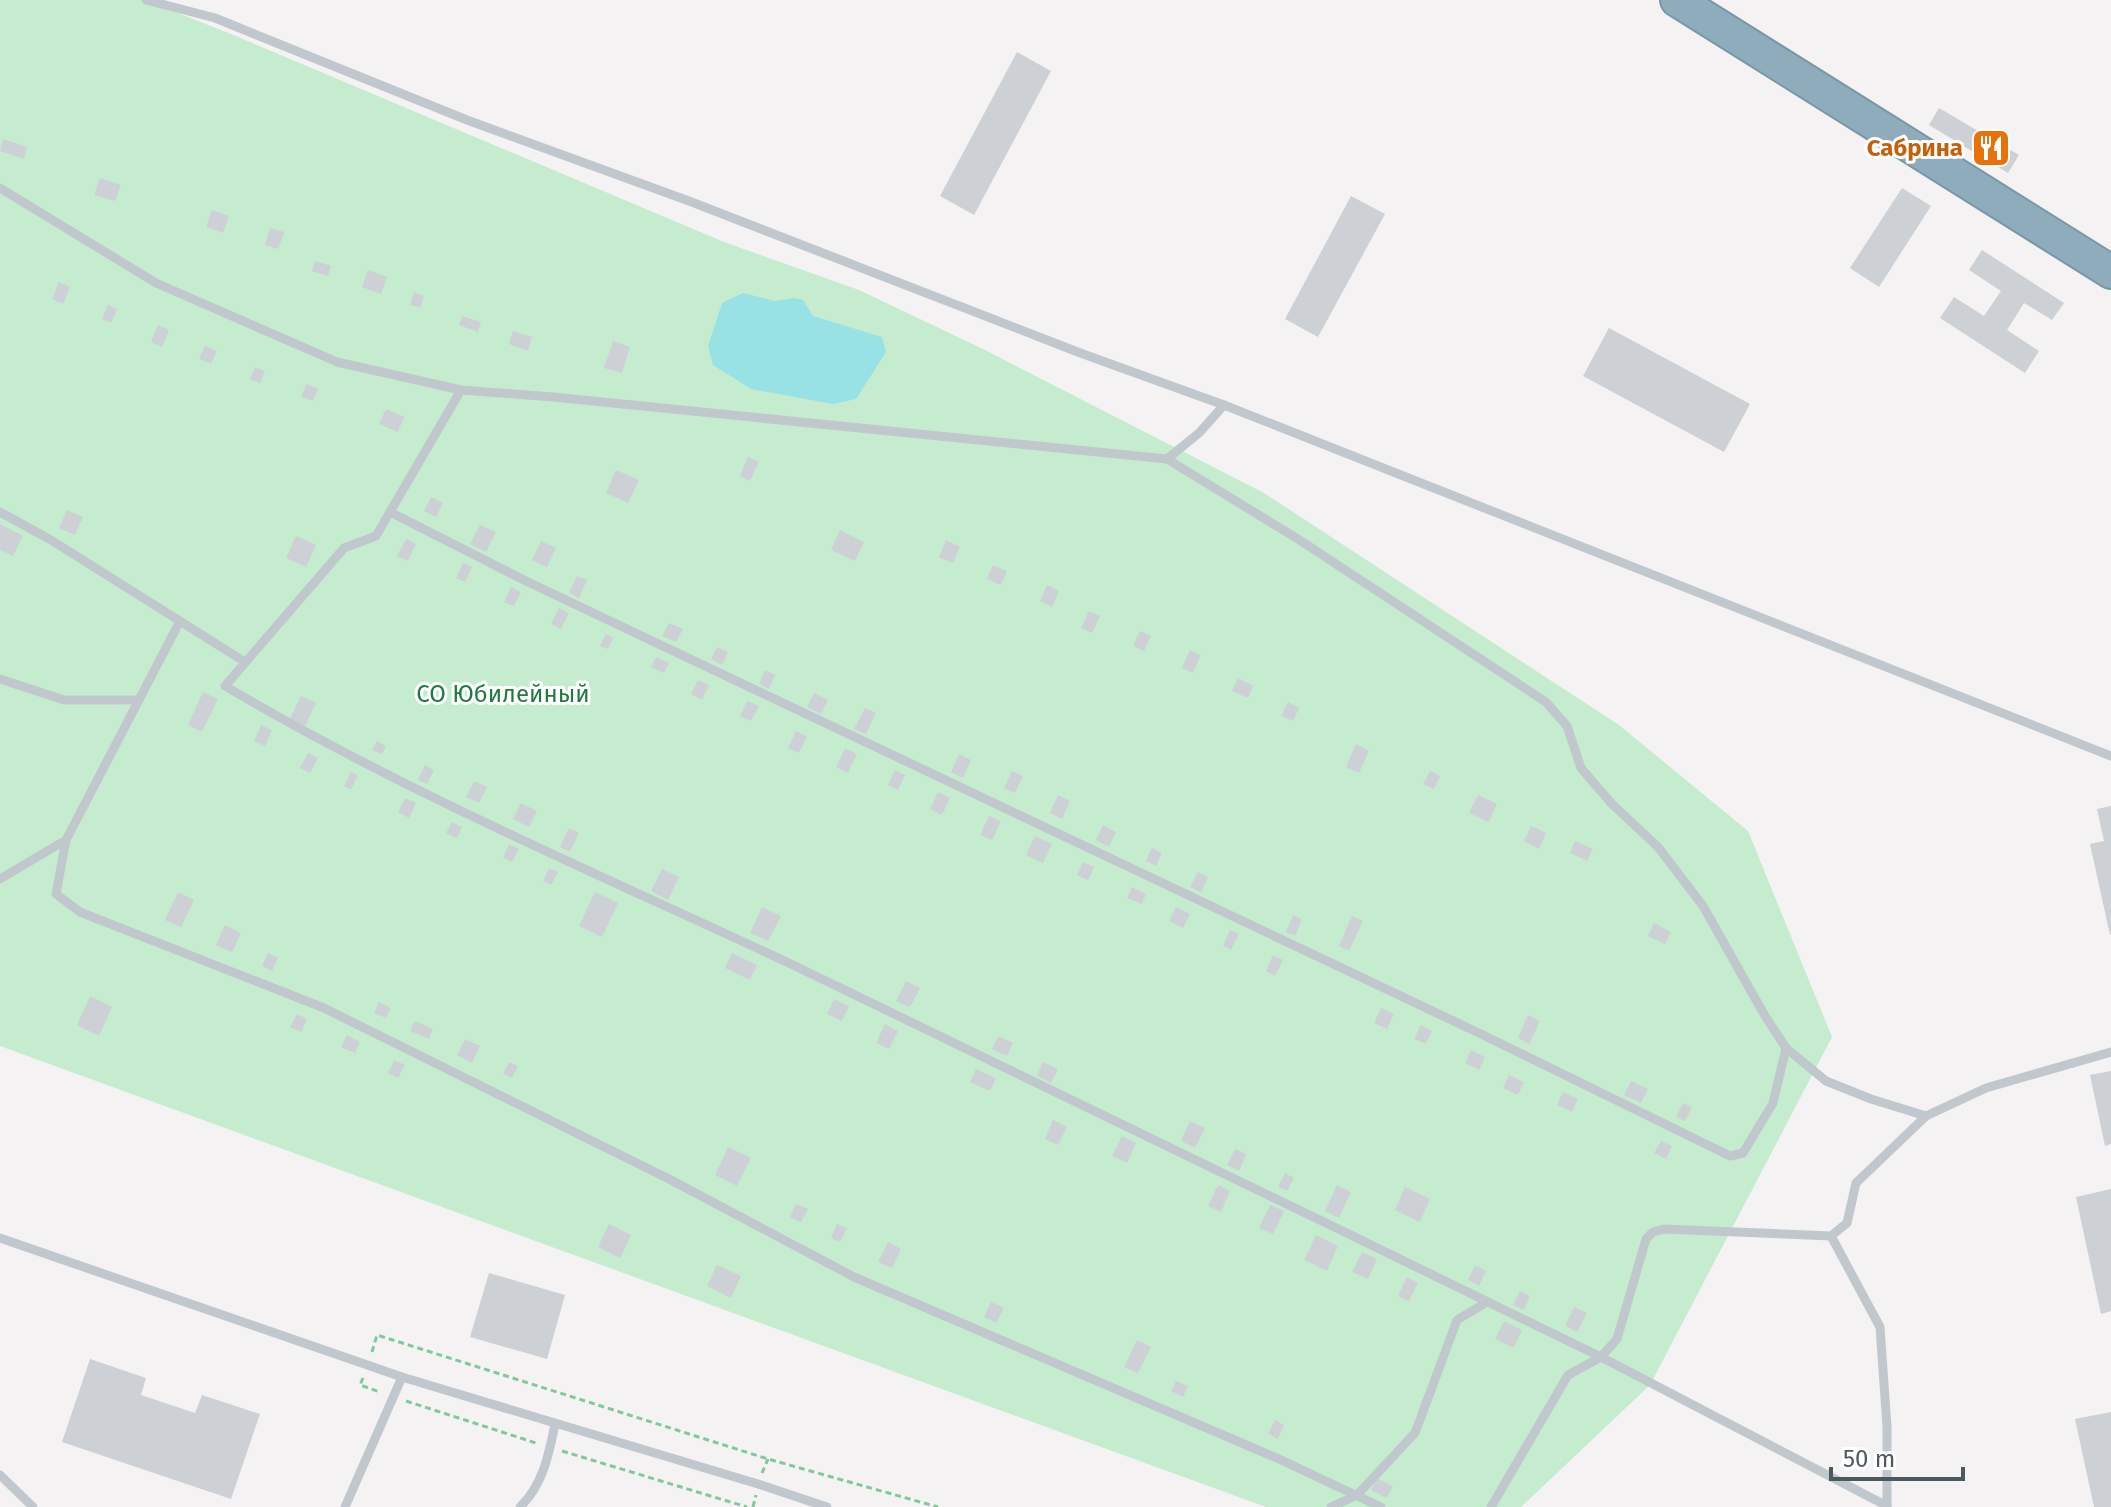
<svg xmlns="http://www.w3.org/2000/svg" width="2111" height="1507" font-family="'Fira Sans',sans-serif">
<rect width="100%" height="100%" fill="#f4f2f3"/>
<polygon fill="#c6eccf" points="0,0 145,0 231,34 724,242 859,290 985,350 1264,493 1619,725 1748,831 1832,1037 1650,1385 1521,1507 1266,1507 0,1046"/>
<polygon fill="#98e1e5" points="743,293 775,301 794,298 803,300 813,316 882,337 886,352 856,399 833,404 751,389 713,365 708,346 722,303"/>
<g fill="#cdd0d4">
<polygon points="1017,52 1051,71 974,215 940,196"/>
<polygon points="1939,108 2019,155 2008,173 1929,125"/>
<polygon points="3,139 27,147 24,159 0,151"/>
<polygon points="100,178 121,185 115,201 94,195"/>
<polygon points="1902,188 1931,206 1879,287 1850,268"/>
<polygon points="1351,196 1385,214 1318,337 1285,319"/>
<polygon points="212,210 229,216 223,233 206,227"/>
<polygon points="270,228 284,232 278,249 265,245"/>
<polygon points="1982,250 2064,303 2052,320 2024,303 2007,330 2039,351 2025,373 1940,318 1954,297 1984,316 2001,291 1969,270"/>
<polygon points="315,261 331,266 328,276 312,271"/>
<polygon points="368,270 387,277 381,294 362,287"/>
<polygon points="59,282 70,287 63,304 52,299"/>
<polygon points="414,292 424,296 420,308 410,305"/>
<polygon points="108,305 117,309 111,323 102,319"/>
<polygon points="462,316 481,322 478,332 459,325"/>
<polygon points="158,325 169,330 162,347 151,342"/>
<polygon points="1609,328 1750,404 1724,452 1583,376"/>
<polygon points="513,331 532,337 528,351 509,344"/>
<polygon points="613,341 630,347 622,373 604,368"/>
<polygon points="205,346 217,351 211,364 199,359"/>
<polygon points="255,367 265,371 260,383 250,379"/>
<polygon points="307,384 318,389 313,401 301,396"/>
<polygon points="386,409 404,417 398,432 379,424"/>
<polygon points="748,457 759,462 750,481 740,476"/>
<polygon points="616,470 639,480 628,503 606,493"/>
<polygon points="431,497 443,503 436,517 424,511"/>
<polygon points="67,510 83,517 75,535 59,528"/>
<polygon points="0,524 23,536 13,556 0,550"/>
<polygon points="480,525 496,532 486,552 470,544"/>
<polygon points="840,530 864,542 855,561 831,550"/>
<polygon points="296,536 316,545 306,567 286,558"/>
<polygon points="406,539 416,544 408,561 397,556"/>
<polygon points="946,540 960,547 953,563 939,557"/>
<polygon points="541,541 556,548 547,567 532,560"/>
<polygon points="463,563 472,567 465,582 456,578"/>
<polygon points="993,565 1007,571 1001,585 987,579"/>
<polygon points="577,576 587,580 579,598 569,593"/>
<polygon points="1047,585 1059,591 1052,607 1040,601"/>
<polygon points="511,587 521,592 514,606 504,602"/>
<polygon points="559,608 569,613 561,629 551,624"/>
<polygon points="1089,611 1100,616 1092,633 1081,628"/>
<polygon points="669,623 683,629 676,642 662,636"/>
<polygon points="1140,631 1151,636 1144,651 1133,646"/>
<polygon points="606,634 613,638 608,649 600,646"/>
<polygon points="717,647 728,652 722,665 711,659"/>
<polygon points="1190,650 1201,655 1193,673 1182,668"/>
<polygon points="656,657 669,663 664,673 651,667"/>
<polygon points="765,670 775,675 769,689 759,684"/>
<polygon points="1238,678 1253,686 1248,698 1232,691"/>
<polygon points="698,680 709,685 702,700 691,694"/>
<polygon points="203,692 218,699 202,732 188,725"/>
<polygon points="814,693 828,700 821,714 807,707"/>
<polygon points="301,696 316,703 305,726 290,719"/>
<polygon points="747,701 759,706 751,721 740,716"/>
<polygon points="1288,702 1299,708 1293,721 1281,716"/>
<polygon points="865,708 876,713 866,734 854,729"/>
<polygon points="261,725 272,730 265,746 254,741"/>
<polygon points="796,731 807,737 799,753 788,748"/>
<polygon points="377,741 386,746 382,754 372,750"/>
<polygon points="1356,744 1369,751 1359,773 1346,767"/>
<polygon points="845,748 857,754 848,773 836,767"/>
<polygon points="308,753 318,758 310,773 300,768"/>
<polygon points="959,754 971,760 963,778 951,772"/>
<polygon points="425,765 434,770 427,784 418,780"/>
<polygon points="895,770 905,775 898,790 888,785"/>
<polygon points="1012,771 1023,776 1015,793 1004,788"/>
<polygon points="1430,771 1440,776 1434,789 1423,784"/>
<polygon points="351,772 358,775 351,790 344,786"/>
<polygon points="474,781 487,787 479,803 466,797"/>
<polygon points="938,792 950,798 942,815 930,809"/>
<polygon points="1058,795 1070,801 1062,819 1050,813"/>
<polygon points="1478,795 1497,804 1489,822 1469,813"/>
<polygon points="405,798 416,803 409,818 398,812"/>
<polygon points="521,803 537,811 529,827 513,819"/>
<polygon points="2111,806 2111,935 2110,935 2090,844 2104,841 2097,809"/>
<polygon points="989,816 1001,821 992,840 980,835"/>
<polygon points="452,822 462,827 457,838 446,833"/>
<polygon points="1103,825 1116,832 1109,847 1096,840"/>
<polygon points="1531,826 1546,833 1539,849 1524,841"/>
<polygon points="569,828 579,833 570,852 560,847"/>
<polygon points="1035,836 1052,844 1043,863 1026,855"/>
<polygon points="1575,841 1593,849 1587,861 1570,853"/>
<polygon points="509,844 519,849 512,862 503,858"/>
<polygon points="1152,848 1162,853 1156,866 1146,861"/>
<polygon points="1083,862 1094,867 1088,880 1077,875"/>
<polygon points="549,868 558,872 551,885 543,881"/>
<polygon points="662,869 679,877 668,900 651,891"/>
<polygon points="1198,872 1208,877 1201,892 1190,887"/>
<polygon points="1132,887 1146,894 1142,904 1127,898"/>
<polygon points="178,892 194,900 181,927 165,920"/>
<polygon points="595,892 618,903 602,937 579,926"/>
<polygon points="762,907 781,916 768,941 750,933"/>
<polygon points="1176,907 1190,914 1183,928 1169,921"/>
<polygon points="1293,915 1302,919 1295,936 1286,932"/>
<polygon points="1352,916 1363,921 1349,951 1339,946"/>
<polygon points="1654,923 1671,932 1665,944 1648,936"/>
<polygon points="225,925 241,933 232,952 216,945"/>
<polygon points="1230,930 1239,934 1231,950 1223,946"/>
<polygon points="268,953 278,958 272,971 262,966"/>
<polygon points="732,953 757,965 750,980 725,968"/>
<polygon points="1273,955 1283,960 1275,976 1266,971"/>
<polygon points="906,981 920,988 910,1007 896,1001"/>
<polygon points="90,996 112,1007 99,1036 77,1025"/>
<polygon points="834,999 849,1006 842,1021 827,1014"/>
<polygon points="379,1002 391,1008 386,1018 374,1013"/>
<polygon points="1381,1008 1394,1014 1387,1029 1374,1023"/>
<polygon points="297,1014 307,1019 301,1032 290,1027"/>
<polygon points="1528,1015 1540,1021 1529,1044 1518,1038"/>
<polygon points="415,1021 433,1029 429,1039 410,1031"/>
<polygon points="885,1024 898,1031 889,1049 876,1043"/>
<polygon points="1421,1025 1432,1031 1426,1044 1414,1039"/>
<polygon points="347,1035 360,1042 355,1053 341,1047"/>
<polygon points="998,1036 1013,1043 1007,1056 992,1049"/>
<polygon points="465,1039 480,1046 472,1063 457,1055"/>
<polygon points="1471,1050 1485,1057 1479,1070 1465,1063"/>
<polygon points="394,1060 405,1065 398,1078 388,1073"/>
<polygon points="509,1062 518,1066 512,1078 503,1074"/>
<polygon points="1043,1062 1058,1069 1051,1083 1037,1076"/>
<polygon points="976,1069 996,1078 990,1091 970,1082"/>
<polygon points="2111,1071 2111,1144 2105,1146 2090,1075"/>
<polygon points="1509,1075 1524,1082 1518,1095 1503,1088"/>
<polygon points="1631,1081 1648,1089 1641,1103 1624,1095"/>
<polygon points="1563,1092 1578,1099 1572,1112 1557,1105"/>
<polygon points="1683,1103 1692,1107 1685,1121 1676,1117"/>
<polygon points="1053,1120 1067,1127 1058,1145 1045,1139"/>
<polygon points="1190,1121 1205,1128 1195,1148 1181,1141"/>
<polygon points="1122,1136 1136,1143 1127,1163 1112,1156"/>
<polygon points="1661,1141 1672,1146 1666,1159 1654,1153"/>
<polygon points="728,1147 751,1158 737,1186 715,1175"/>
<polygon points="1235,1149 1246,1154 1239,1171 1227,1165"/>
<polygon points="1285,1173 1294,1178 1287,1191 1278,1187"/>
<polygon points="1218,1185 1230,1191 1221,1212 1208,1206"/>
<polygon points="1337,1185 1351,1192 1339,1218 1325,1211"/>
<polygon points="1405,1187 1430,1199 1420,1222 1395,1210"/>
<polygon points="2111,1189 2111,1311 2101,1314 2076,1197"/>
<polygon points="796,1204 808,1209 801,1222 790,1217"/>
<polygon points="1270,1205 1284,1211 1273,1234 1259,1228"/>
<polygon points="609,1224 631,1235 620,1258 598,1247"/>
<polygon points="837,1224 847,1228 840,1242 831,1238"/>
<polygon points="1316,1235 1338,1246 1327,1271 1304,1260"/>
<polygon points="888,1242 901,1249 892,1268 878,1262"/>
<polygon points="1362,1252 1377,1259 1368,1279 1352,1272"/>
<polygon points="717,1265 741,1276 731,1298 707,1286"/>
<polygon points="1475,1265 1486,1271 1479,1286 1468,1280"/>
<polygon points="489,1273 565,1295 547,1359 470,1337"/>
<polygon points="1407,1277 1418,1283 1409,1301 1398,1296"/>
<polygon points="1520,1291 1530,1296 1524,1310 1513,1305"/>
<polygon points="991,1302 1004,1308 996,1323 984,1317"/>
<polygon points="1574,1307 1587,1313 1577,1332 1565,1326"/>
<polygon points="1504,1321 1522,1330 1514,1348 1495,1339"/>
<polygon points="1137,1340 1151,1347 1138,1373 1124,1367"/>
<polygon points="90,1359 146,1378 141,1395 195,1413 202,1395 260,1414 231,1499 62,1442"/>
<polygon points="1176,1381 1188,1386 1183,1397 1171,1391"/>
<polygon points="2111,1412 2111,1507 2094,1507 2075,1419"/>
<polygon points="1275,1420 1284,1425 1278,1439 1268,1434"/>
<polygon points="1376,1478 1393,1486 1387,1498 1371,1490"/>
</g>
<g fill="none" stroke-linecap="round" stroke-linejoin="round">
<g stroke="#7a97a7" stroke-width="36">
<polyline id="highway" points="1677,0 2111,272"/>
</g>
<g stroke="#81c89a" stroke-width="3" stroke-dasharray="6 4" stroke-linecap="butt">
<polyline points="372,1352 377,1335 768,1459 938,1507"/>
<polyline points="363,1378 360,1385 380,1392"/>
<polyline points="406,1401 536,1443"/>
<polyline points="562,1451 747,1507"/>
<polyline points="762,1473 768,1459"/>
<polyline points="753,1507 756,1495"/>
</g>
<g stroke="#c0c8cd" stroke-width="9">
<polyline points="146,0 215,18 467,120 689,201 1083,354 1224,405"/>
<polyline points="0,188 156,283 337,362 461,390 553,397 1167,459 1199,433 1224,405 2111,756"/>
<path d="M461,390L376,536L344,548L225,686C406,793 601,875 791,964C1062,1093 1331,1226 1601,1357L1617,1339L1646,1239L1653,1232L1664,1229L1831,1236L1847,1223L1856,1183L1926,1116"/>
<polyline points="0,512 51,540 245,662"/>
<polyline points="390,512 528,582 1481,1034 1730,1156 1743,1153 1773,1103 1786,1048 1765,1016 1703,906 1658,847 1612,804 1581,768 1567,726 1546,702 1298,539 1167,459"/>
<polyline points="180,621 66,840 56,894 80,912 324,1008 671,1180 854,1277 1279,1459 1381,1507"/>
<polyline points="0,679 64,700 139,700"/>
<polyline points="0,879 66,840"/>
<polyline points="1786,1048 1826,1081 1871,1099 1926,1116 1986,1088 2111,1052"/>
<polyline points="1831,1236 1880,1327 1887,1427 1887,1507"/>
<polyline points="0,1238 402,1377 758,1484 827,1507"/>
<polyline points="0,1475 33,1507"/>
<polyline points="345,1507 402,1377"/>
<path d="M520,1507C543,1485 549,1454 555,1424"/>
<polyline points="1331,1507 1357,1495 1415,1433 1457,1320 1487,1302"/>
<polyline points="1491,1507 1568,1375 1601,1357 1887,1506"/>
</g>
<use href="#highway" stroke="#8facbc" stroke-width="32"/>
</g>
<defs>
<g id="restaurant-square" transform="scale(2)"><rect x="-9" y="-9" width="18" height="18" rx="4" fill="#e8710a" stroke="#fff"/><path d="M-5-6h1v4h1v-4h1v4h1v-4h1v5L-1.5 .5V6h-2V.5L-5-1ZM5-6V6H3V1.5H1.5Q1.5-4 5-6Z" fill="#fff"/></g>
</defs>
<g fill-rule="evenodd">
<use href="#restaurant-square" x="1991" y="148"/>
</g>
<g text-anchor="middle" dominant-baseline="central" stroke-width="6" stroke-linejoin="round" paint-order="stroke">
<g font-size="24" font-weight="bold" fill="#c56008" stroke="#fff" text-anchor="end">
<text x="1963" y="148">Сабрина</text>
</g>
<g font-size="24" fill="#217b40" stroke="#fff">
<text x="503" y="694">СО Юбилейный</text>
</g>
</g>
<path d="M1831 1467v12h132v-12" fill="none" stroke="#4c585e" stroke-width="4"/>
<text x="1843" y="1467" font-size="24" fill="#4c585e" stroke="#ffffff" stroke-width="6" paint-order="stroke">50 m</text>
</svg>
